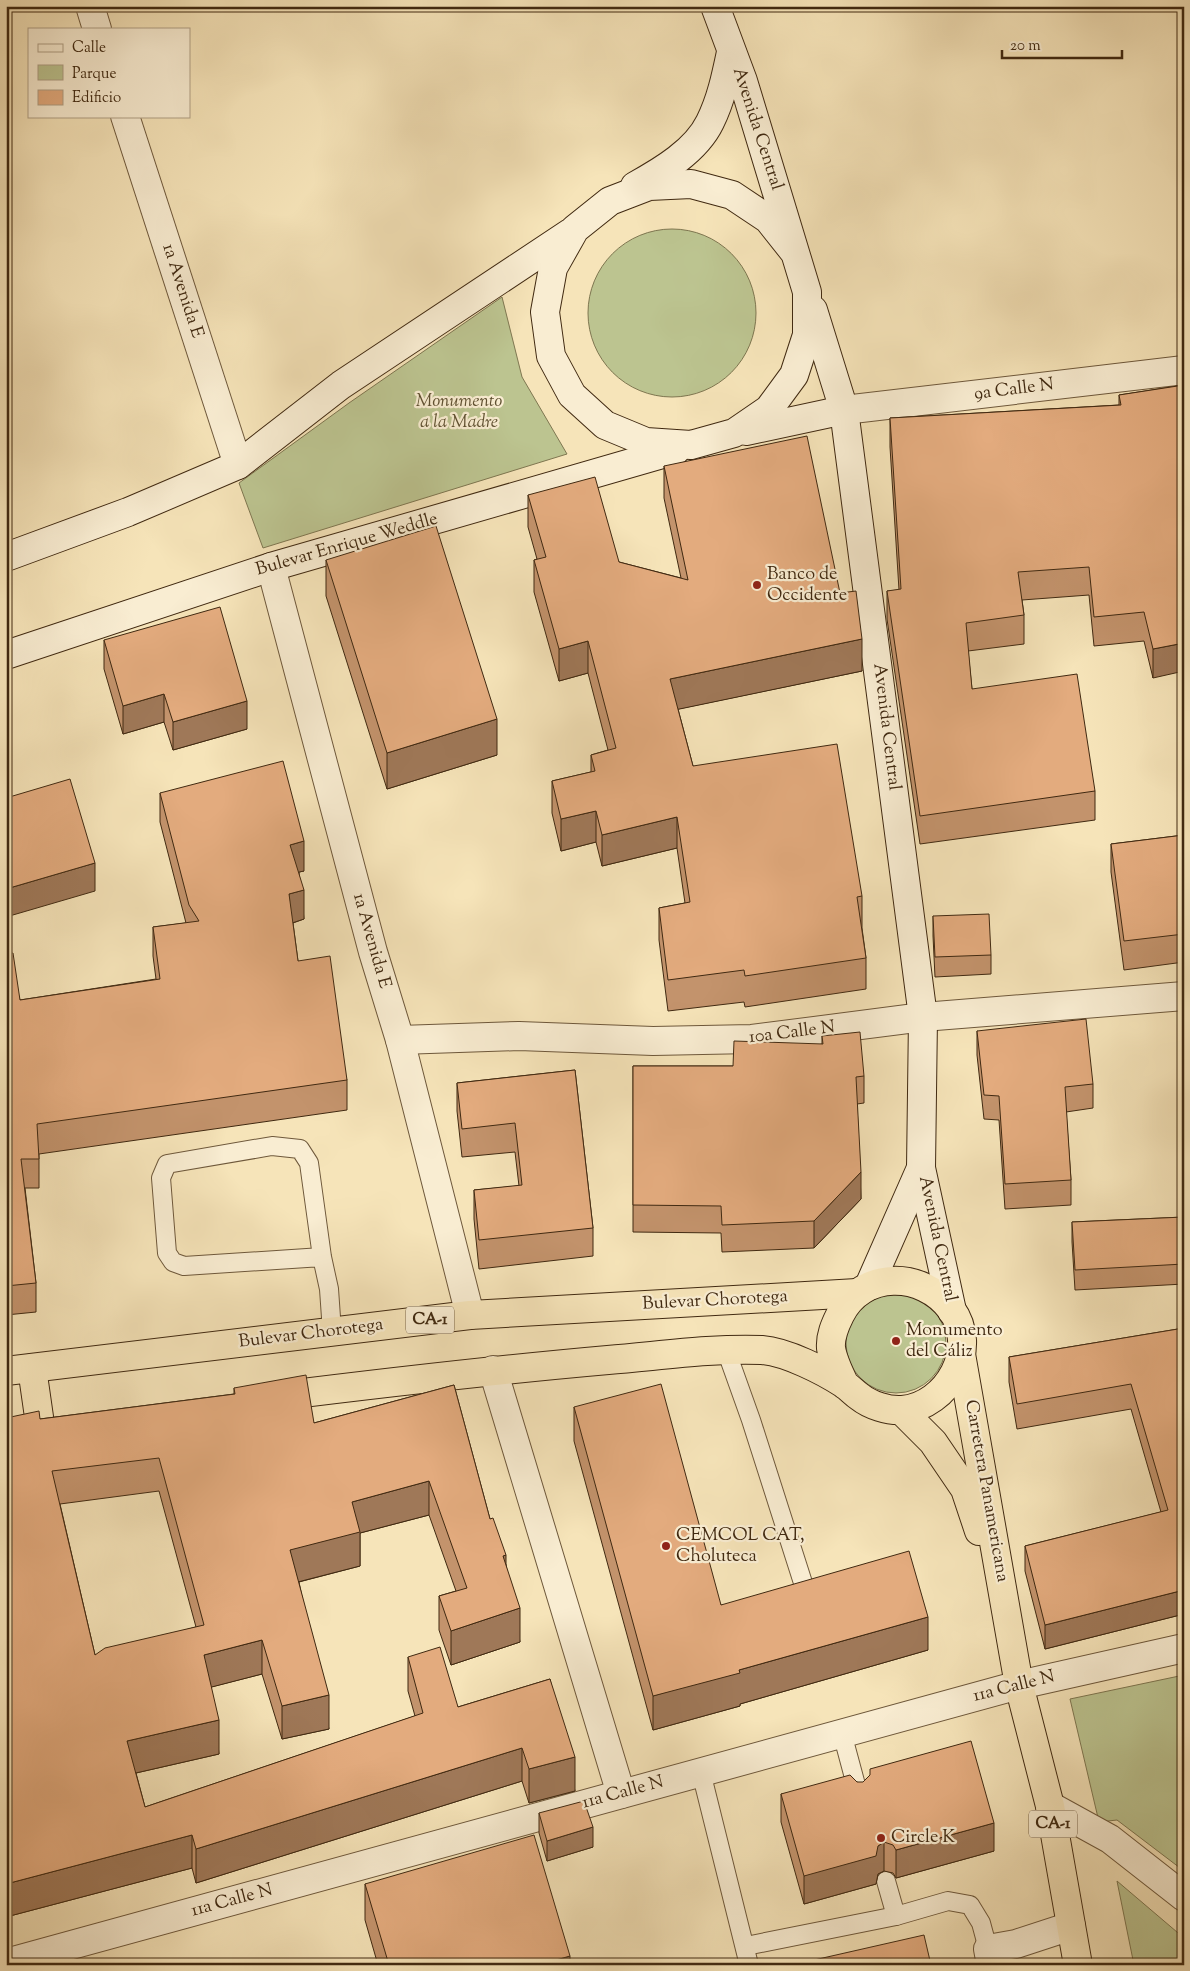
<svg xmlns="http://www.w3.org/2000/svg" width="1190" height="1971" font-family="'Sorts Mill Goudy',serif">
<rect width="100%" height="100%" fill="#f6e4b9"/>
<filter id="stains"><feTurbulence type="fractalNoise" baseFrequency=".004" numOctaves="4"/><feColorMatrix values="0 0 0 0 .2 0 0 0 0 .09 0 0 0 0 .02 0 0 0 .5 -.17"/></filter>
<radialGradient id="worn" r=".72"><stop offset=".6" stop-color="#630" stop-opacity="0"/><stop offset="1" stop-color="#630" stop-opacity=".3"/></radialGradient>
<g fill="#bcc490" stroke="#7e7650">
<circle cx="672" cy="313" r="84"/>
<polygon points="502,297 522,377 567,454 263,548 239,483 349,403"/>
<circle cx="896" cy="1343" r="50"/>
<polygon points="1184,1675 1184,1871 1117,1820 1099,1822 1070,1699"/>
<polygon points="1117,1881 1184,1938 1184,1965 1134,1965"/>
</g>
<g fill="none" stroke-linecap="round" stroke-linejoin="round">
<g stroke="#6e583b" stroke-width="20">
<g id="lane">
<polyline points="322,1257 184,1266 173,1262 167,1253 161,1178 167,1164 272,1146 300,1149 309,1163 322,1257 329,1289 332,1332"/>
<polyline points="726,1350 751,1420 804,1586"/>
<polyline points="842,1733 860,1800"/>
<polyline points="701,1772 749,1965"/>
<polyline points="886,1881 896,1916 948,1901 970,1905 981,1923 988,1949"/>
<polyline points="746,1946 896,1916"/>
</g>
</g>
<g stroke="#6e583b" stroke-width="30">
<g id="street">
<polyline points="90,6 97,29"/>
<polyline points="125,116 238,465"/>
<polyline points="844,410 1184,370"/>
<polyline points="271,567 373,952 400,1040 470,1315"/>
<polyline points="400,1040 519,1036 653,1041 752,1039 923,1017 1184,996"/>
<polyline points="493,1370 621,1794"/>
<polyline points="1050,1806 1110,1839 1184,1897"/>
<polyline points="6,1963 1019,1685 1184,1648"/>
<polyline points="991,1965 988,1949 1016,1944 1071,1926"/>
</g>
</g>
<g stroke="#402911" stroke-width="30">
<g id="secondary">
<polyline points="715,6 743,81 807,292 807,335 794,375 769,409 734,433 691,445 646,442 605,425 572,395 551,356 545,312 553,268 575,229 610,201 649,186 691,184 732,195 768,219 795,253"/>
<path d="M635,186C662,171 696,151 710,122C721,100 726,76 731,52"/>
<polyline points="813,310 844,410 923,1017 921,1168 952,1311"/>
<polyline points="746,431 844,410"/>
<polyline points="6,557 128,512 238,465 341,385 570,233"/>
<polyline points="6,655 271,567 676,450"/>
<polyline points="869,1286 921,1168"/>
</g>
</g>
<g stroke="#402911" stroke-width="30">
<g id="highway">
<polyline points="961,1354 1019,1685 1050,1806 1078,1965"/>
<polyline points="32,1368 40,1424"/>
<polyline points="6,1371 470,1315 857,1293"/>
<path d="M271,1397C383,1383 495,1370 608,1360C659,1356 711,1348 762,1350C787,1352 824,1371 844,1384C850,1388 854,1393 860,1397C870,1405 888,1411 902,1410C948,1406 980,1348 951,1309C923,1271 862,1270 840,1315C835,1325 830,1336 831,1348C833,1361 839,1373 845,1385"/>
<polyline points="901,1410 933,1442 965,1489 979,1531"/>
</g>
</g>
<use href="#lane" stroke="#f9edd2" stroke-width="18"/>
<use href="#street" stroke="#f9edd2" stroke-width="28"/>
<use href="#secondary" stroke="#f9edd2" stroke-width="28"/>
<use href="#highway" stroke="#f6e4b9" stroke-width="28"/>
</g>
<g fill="#c3936c" stroke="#402911" fill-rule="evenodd">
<polygon points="1184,385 1153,678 1144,641 1094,646 1089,595 1022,600 1024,615 1024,644 968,651 972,689 1095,791 1095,820 920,844 887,619 887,591 899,590 890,447 890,418 1119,405 1119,395"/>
<polygon points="664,466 840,593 862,671 678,709 693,766 862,896 862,928 866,958 866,989 745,1007 744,1002 668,1011 659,940 659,908 685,903 677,848 602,866 596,842 561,851 552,813 552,781 591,772 591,755 608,750 588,673 559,681 534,592 534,560 537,559 528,527 528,495 619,562 681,578 664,498"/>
<polygon points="326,560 497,755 387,789 326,596"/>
<polygon points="104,640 247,729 173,750 164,722 123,734 104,669"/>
<polygon points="160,793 304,871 299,872 304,919 293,923 298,961 347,1080 347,1110 39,1154 39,1188 25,1188 36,1283 36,1312 6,1315 6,954 20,1000 156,979 153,956 153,927 186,923 160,822"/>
<polygon points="1184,835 1184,962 1124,970 1111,872 1111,844"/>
<polygon points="933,916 991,955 991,974 935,977 933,936"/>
<polygon points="977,1031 1093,1084 1093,1108 1066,1112 1071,1180 1071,1205 1005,1209 999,1120 984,1119 977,1055"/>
<polygon points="822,1036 864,1076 864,1103 857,1104 861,1199 814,1248 722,1252 721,1233 633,1232 633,1066 733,1066 822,1044"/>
<polygon points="575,1070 593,1228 593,1256 479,1269 474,1219 474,1190 519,1186 515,1152 462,1157 457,1111 457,1083"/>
<polygon points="1184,1217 1184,1284 1075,1290 1072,1242 1072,1222"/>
<polygon points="1184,1328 1184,1614 1045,1649 1025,1571 1025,1546 1161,1512 1131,1409 1017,1429 1009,1382 1009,1357"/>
<path d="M454,1385L490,1519L506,1565L520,1642L451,1665L439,1630V1596L456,1591L429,1515L360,1533V1566L299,1582L329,1729L282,1739L262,1674L211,1687L219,1754L136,1773L145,1807L415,1716L408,1691V1657L458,1707L550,1679L575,1791L529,1803L522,1781L196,1883L192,1868L6,1917L40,1419L234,1394V1388L314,1423ZM159,1491L196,1627L95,1655L60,1504Z"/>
<polygon points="574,1407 721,1605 928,1650 740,1704 740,1706 653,1730 574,1441"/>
<polygon points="857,1782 994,1851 896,1878 893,1873 884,1871 878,1874 876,1884 804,1904 781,1822 781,1794"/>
<polygon points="539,1813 593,1847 547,1861 539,1833"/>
<polygon points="365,1884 570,1965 378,1965 365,1920"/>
</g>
<g fill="#9f7858" stroke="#402911">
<polygon points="862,639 862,671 670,711 670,679"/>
<polygon points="588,641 588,673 559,681 559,649"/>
<polygon points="1184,643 1184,671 1153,678 1153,649"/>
<polygon points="164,694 164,722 123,734 123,706"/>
<polygon points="247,701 247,729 173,750 173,722"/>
<polygon points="497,719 497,755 387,789 387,753"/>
<polygon points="596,811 596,842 561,851 561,819"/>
<polygon points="677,817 677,848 602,866 602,835"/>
<polygon points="304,841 304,871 290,874 290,845"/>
<polygon points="95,863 95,891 6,917 6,889"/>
<polygon points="304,890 304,919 289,924 289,894"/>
<polygon points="861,1172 861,1199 814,1248 814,1221"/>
<polygon points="429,1481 429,1515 360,1533 360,1566 290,1584 290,1550 352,1502"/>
<polygon points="506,1555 506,1589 503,1556"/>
<polygon points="1184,1590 1184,1614 1045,1649 1045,1625"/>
<polygon points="520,1608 520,1642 451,1665 451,1631"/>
<polygon points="928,1617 928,1650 740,1704 740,1706 653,1730 653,1696 739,1670"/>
<polygon points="262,1640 262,1674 204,1689 204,1655"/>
<polygon points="329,1695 329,1729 282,1739 282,1706"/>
<polygon points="219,1720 219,1754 127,1775 127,1741"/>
<polygon points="522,1748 522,1781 196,1883 196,1849"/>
<polygon points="575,1757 575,1791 529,1803 529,1769"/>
<polygon points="994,1823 994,1851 896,1878 896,1850"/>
<polygon points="593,1827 593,1847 547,1861 547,1841"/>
<polygon points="192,1835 192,1868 6,1917 6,1884"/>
<polygon points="884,1842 884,1871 878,1874 876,1884 804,1904 804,1876 878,1846"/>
<polygon points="570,1956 570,1965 539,1965"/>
</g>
<g fill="#e3ab7e" stroke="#402911" fill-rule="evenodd">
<polygon points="1184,385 1184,643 1153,649 1144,612 1094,617 1089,567 1018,572 1024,615 966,623 972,689 1077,674 1095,791 920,816 887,591 901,589 890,418 1121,405 1119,395"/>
<polygon points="807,436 840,593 856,591 862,639 670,679 693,766 837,744 862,896 857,897 866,958 745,976 744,970 668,980 659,908 690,902 677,817 602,835 596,811 561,819 552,781 595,771 591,755 616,748 588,641 559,649 534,560 546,557 528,495 595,477 619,562 688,580 664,466"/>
<polygon points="436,526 497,719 387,753 326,560"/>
<polygon points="220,607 247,701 173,722 164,694 123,706 104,640"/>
<polygon points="283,761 304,841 290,845 304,890 289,894 298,961 330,956 347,1080 37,1124 39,1159 21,1159 36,1283 6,1286 6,954 13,953 20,1000 160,979 153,927 199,921 189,905 160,793"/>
<polygon points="70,779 95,863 6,889 6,798"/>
<polygon points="1184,835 1184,934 1124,941 1111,844"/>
<polygon points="989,914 991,955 935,957 933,916"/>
<polygon points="1086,1019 1093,1084 1065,1087 1071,1180 1005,1184 999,1096 984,1095 977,1031"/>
<polygon points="860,1032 864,1076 856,1077 861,1172 814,1221 722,1225 721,1206 633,1205 633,1066 733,1066 734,1041 823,1044 822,1036"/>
<polygon points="575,1070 593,1228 479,1240 474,1190 522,1185 515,1123 462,1129 457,1083"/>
<polygon points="1184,1217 1184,1264 1075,1270 1072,1222"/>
<polygon points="1184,1328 1184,1590 1045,1625 1025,1546 1168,1510 1131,1384 1017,1404 1009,1357"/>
<path d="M306,1375L314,1423L454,1385L490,1519L493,1518L506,1555L503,1556L520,1608L451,1631L439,1596L467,1588L429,1481L352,1502L360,1532L290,1550L329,1695L282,1706L262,1640L204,1655L219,1720L127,1741L145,1807L423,1713L408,1657L440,1647L458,1707L550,1679L575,1757L529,1769L522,1748L196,1849L192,1835L6,1884V1418L39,1411L40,1419L235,1394L234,1388ZM159,1458L204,1625L105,1648L95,1655L52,1471Z"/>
<polygon points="661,1384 721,1605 909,1551 928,1617 739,1670 740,1673 653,1696 574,1407"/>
<polygon points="971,1741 994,1823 896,1850 893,1845 884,1842 878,1846 876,1856 804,1876 781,1794 850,1775 857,1782 863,1782 870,1775 870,1769"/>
<polygon points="584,1801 593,1827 547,1841 539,1813"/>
<polygon points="534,1835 570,1956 539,1965 389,1965 365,1884"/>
<polygon points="924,1935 931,1965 792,1965"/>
</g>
<g fill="#8f2418" stroke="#f9edd2" stroke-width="2">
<circle cx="757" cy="585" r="5"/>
<circle cx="896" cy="1341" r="5"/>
<circle cx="666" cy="1546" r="5"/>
<circle cx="881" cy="1838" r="5"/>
</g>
<g text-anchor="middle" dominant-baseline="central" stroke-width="4.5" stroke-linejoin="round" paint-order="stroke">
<g fill="#f9edd2" stroke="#78644b" stroke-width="1">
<rect x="406" y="1306.5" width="48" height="27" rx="4"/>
<rect x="1029" y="1810.5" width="48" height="27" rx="4"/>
</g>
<g font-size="16" font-weight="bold" fill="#402911">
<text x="430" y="1320">CA-1</text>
<text x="1053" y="1824">CA-1</text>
</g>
<g font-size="18" fill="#402911" stroke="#f9edd2">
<text transform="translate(757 129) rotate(72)">Avenida Central</text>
<text transform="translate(182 291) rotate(72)">1a Avenida E</text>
<text transform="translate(1014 390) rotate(-7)">9a Calle N</text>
<text transform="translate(347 545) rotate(-16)">Bulevar Enrique Weddle</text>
<text transform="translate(886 727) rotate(83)">Avenida Central</text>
<text transform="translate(371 941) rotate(74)">1a Avenida E</text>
<text transform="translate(792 1033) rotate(-7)">10a Calle N</text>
<text transform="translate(937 1239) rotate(78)">Avenida Central</text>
<text transform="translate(715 1301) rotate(-3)">Bulevar Chorotega</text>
<text transform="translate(311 1334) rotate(-7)">Bulevar Chorotega</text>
<text transform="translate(986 1491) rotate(80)">Carretera Panamericana</text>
<text transform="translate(1014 1687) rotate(-14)">11a Calle N</text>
<text transform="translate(623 1793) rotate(-15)">11a Calle N</text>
<text transform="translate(232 1901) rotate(-15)">11a Calle N</text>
</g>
<g font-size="18" font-style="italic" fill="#5f5031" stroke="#f9edd2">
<text x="459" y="402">Monumento<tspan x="459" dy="21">a la Madre</tspan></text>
</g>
<g font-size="18" fill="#402911" stroke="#f9edd2" text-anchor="start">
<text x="767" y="575">Banco de<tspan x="767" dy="21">Occidente</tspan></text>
<text x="906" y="1331">Monumento<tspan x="906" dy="21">del Cáliz</tspan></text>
<text x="676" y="1536">CEMCOL CAT,<tspan x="676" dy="21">Choluteca</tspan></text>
<text x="891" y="1838">Circle K</text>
</g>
</g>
<rect width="1190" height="1971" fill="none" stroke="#f6e4b9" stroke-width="25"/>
<rect x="8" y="8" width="1175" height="1956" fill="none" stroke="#402911" stroke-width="2.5"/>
<rect x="12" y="12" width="1165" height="1946" fill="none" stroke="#402911"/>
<rect x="28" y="28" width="162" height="90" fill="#f9edd2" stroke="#af9f85"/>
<rect x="38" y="44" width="25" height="8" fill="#f9edd2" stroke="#af9f85"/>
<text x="72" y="52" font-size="15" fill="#402911">Calle</text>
<rect x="38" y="65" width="25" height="15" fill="#bcc490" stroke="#af9f85"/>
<text x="72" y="78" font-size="15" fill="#402911">Parque</text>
<rect x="38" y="90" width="25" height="15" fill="#e3ab7e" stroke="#af9f85"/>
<text x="72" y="102" font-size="15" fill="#402911">Edificio</text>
<path d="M1002 50v8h120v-8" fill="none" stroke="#402911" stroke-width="2.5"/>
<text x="1010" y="50" font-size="15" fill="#402911" stroke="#f9edd2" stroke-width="4" paint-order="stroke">20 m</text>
<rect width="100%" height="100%" filter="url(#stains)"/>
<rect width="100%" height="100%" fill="url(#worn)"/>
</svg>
